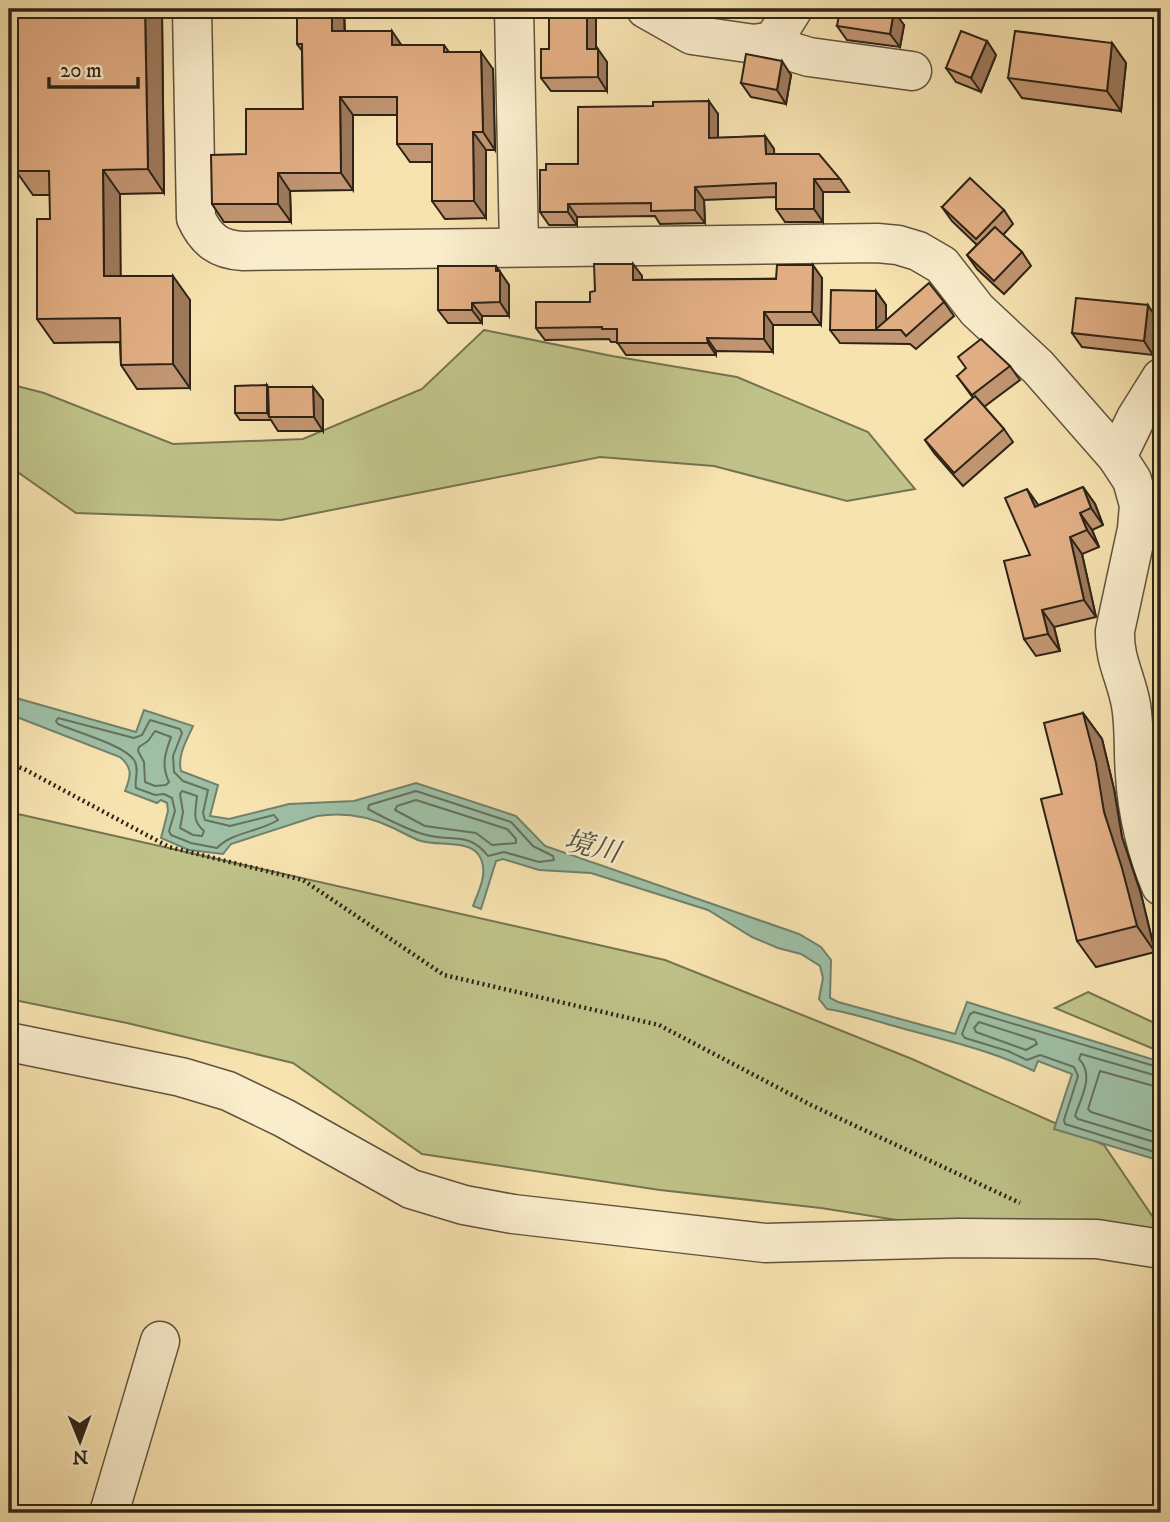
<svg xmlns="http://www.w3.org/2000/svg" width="1170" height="1522" font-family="'IM FELL DW Pica','Noto Serif JP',serif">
<rect width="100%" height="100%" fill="#f7e3b0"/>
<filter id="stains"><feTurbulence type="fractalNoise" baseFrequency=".00286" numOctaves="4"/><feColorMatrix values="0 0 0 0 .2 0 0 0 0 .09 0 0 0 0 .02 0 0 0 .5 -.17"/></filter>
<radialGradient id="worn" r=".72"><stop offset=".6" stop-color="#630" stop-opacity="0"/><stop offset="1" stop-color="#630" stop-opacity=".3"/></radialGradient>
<g fill="#bfc389" stroke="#767350" stroke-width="2">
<polygon points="484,330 612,356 737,377 868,432 915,489 847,501 714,466 600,457 281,520 76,513 9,466 9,384 44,393 173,444 303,439 422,389"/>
<polygon points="9,812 665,960 912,1059 1104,1145 1161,1229 1161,1262 821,1208 660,1190 422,1154 293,1063 127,1023 9,999"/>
<polygon points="1088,992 1161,1026 1161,1052 1055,1008"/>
</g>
<path fill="#9ebfa5" stroke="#71816c" stroke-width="2" d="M9,696L136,732L144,710L193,726C187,740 177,755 181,771L218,785L210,816L229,819L289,804L354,801L416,783L516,816L545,846L799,934L821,947L831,960L830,998L838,1002L955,1034L967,1002L1161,1062V1161L1054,1129L1072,1074L1038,1061L1034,1071C992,1051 946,1040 901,1028C876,1021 853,1013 827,1009L819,999L823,978L820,966L801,954L778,948L752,937L708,910L591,873L539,870L503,859L496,861L481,909L473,906C479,890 490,870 478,854C468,840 437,846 421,841C411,838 401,831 391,827C368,816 342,812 317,816L231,844L223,854L189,850L161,838L168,811L167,803L161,800L157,803L125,791C131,776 133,768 120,757L9,714Z"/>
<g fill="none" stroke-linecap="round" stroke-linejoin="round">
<g stroke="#66715e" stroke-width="2">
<path d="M58,718L134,738L142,735L150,720L180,729L182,733L173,756L174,772L183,781L208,790L203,813L205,820L230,826L274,815L278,820C259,832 232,832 217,848L191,843L171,835L169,831L175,811L172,798L164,794L155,795L136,788C134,780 140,769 134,760C124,745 76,732 58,724L56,721Z"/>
<path d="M155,731L171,737C165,754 161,765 169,782L166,785L155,786L145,782L144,762L138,751L139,747L148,741Z"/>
<path d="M182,791L197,796C196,811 191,820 204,831L202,836L193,835L180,828L183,812L180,794Z"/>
<path d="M416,791L511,822L533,846L553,856L554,860L539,862L504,852L488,856C468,830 451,843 423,834C409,830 381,816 368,809L369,805Z"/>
<polygon points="416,800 507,829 516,839 516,843 492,845 476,833 425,826 395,810 397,806"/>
<polygon points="979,1022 1035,1040 1037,1044 1026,1050 976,1032 974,1028"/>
<polyline points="1161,1068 974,1012 970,1014 962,1034 965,1038 1008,1051 1027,1060 1040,1055 1074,1067 1078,1076 1064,1120 1065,1124 1161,1154"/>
<path d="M1161,1077L1081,1054L1079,1059C1095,1075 1081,1097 1075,1116L1078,1119L1161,1144"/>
<polyline points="1161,1088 1100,1071 1088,1109 1091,1112 1161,1134"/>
</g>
<g stroke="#60533c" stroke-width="41">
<g id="minor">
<path d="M192,9L196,218C206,240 219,250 243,251L877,243L898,245L918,251L942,265L977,310L1038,367L1117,457L1132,480L1139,505L1137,529L1115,631C1114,660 1126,677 1131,705C1135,728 1133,752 1135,775C1137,812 1147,853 1161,886"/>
<polyline points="514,9 519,246"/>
<polyline points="646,9 692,35 754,44 773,41 786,50 809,57 912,71"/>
<polyline points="773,41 793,9"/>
<polyline points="1117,457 1136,418 1161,378"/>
<polyline points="9,1042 181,1077 228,1091 284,1118 411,1189 464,1205 513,1214 765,1243 959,1238 1097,1239 1161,1249"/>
<polyline points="109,1513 160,1341"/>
</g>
</g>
<polyline stroke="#2d2316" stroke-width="4.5" stroke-dasharray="2 3.5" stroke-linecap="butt" points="9,764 24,769 169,847 303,880 444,975 659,1025 811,1105 1020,1203"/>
<use href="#minor" stroke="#faedcc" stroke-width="38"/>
</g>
<g fill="#c29672" stroke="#2d2316" stroke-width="2">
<polygon points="14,9 158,9 162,13 164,193 120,194 120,276 190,300 190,388 137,389 121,365 120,342 54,343 37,319 50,219 50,195 33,195 16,171"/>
<polygon points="549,9 596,9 596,49 607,62 607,91 551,91 541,78 549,49"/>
<polygon points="344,10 345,31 402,45 444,45 449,52 493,69 495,150 486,150 486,218 445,219 432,201 432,162 410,162 397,144 397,115 353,115 353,190 290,191 291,222 224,222 212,204 246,154 303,109 302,51 297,44"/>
<polygon points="904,25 900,47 847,40 837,26"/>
<polygon points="987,41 996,55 981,92 956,82 946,68"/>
<polygon points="1112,43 1126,63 1121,111 1022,98 1008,78"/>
<polygon points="791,75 786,104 751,97 741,83"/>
<polygon points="718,114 718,138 765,136 774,149 774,154 840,179 849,192 823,192 823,222 785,222 776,209 776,197 704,200 705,223 660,224 655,216 577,217 577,225 549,225 540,212 546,170 578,164"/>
<polygon points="942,207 1004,210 1013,224 1003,235 1022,252 1031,266 1004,294 977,269 967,255 977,245 952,221"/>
<polygon points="633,264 642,276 642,280 822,278 821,325 773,325 773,352 716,351 716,355 626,355 617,342 611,342 609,339 545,340 536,328 590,302 595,291"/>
<polygon points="496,266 509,285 509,316 482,316 482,323 448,323 438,310"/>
<polygon points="876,291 886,305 886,321 944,302 954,316 916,349 910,344 840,343 830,330"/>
<polygon points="1157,319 1153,355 1082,347 1072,333"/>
<polygon points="1010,366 1020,380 984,407 1004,429 1013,442 963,486 934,453 925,440 973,398 957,376"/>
<polygon points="313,387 323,400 323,431 278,431 271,420 240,420 235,413 268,388"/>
<polygon points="1083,487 1095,504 1103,525 1092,530 1099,547 1082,554 1096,617 1054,627 1060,651 1036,656 1024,639 1030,555 1039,505"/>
<polygon points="1083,713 1102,739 1114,789 1122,837 1141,894 1155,952 1096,967 1077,941 1062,794"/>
</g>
<g fill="#9e7a5c" stroke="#2d2316" stroke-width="2">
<polygon points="145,9 158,9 162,13 164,193 148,169"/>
<polygon points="332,9 344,9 344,10 345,49 332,31"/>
<polygon points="587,9 596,9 596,63 587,49"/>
<polygon points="894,11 904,25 900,47 890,34"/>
<polygon points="392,31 404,49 392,45"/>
<polygon points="987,41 996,55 981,92 971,78"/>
<polygon points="1112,43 1126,63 1121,111 1107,91"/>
<polygon points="598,49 607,62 607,91 598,77"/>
<polygon points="481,52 493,69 495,150 483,132"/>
<polygon points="782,61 791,75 786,104 777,90"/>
<polygon points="340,97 353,115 353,190 341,173"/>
<polygon points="709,101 718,114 718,152 709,138"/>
<polygon points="473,132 486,150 486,218 474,201"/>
<polygon points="765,136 774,149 775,168 766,154"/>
<polygon points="103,170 120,194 121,300 104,276"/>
<polygon points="278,173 290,191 291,222 278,204"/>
<polygon points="814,179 823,192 823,222 814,209"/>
<polygon points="695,187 704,200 705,223 695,210"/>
<polygon points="568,204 577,217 577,225 568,212"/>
<polygon points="633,264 642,276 642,293 633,280"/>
<polygon points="813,265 822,278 821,325 812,312"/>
<polygon points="496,266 509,285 509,316 500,302"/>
<polygon points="173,276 190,300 190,388 173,364"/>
<polygon points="876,291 886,305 886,330 876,330"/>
<polygon points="472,303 482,316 482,323 472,310"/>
<polygon points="1148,305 1157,319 1153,355 1144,341"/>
<polygon points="764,312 773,325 773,352 764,339"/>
<polygon points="707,338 716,351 716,355 708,343"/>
<polygon points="267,385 272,392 270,417 267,413"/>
<polygon points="313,387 323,400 323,431 314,417"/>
<polygon points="1083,487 1095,504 1103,525 1091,508"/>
<polygon points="1027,489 1039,506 1035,507"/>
<polygon points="1080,513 1092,530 1099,547 1087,530"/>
<polygon points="1070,537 1082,554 1096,617 1084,600"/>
<polygon points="1042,610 1054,627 1060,651 1048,634"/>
<polygon points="1083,713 1102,739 1114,789 1122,837 1141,894 1155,952 1137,926 1104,812"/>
</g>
<g fill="#e2ae84" stroke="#2d2316" stroke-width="2">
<polygon points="14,9 145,9 148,169 103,170 104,276 173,276 173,364 121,365 120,318 37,319 37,219 50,219 49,171 16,171"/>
<polygon points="297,9 332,9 332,31 392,31 392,45 444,45 444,52 481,52 483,132 473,132 474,201 432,201 432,144 397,144 397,97 340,97 341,173 278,173 278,204 212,204 211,155 246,154 246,109 303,109 302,44 297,44"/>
<polygon points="549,9 587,9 587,49 598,49 598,77 541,78 541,49 549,49"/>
<polygon points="840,9 882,9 894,11 890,34 837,26"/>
<polygon points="961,31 987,41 971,78 946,68"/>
<polygon points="1015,31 1112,43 1107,91 1008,78"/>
<polygon points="746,54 782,61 777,90 741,83"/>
<polygon points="709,101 709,138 765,136 766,154 819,154 840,179 814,179 814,209 776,209 776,183 695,187 695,210 651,211 651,203 568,204 568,212 540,212 540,170 546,170 546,164 578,164 578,107 653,106 653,102"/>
<polygon points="970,178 1004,210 976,239 942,207"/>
<polygon points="995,227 1022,252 994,281 967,255"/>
<polygon points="594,264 633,264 633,280 776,279 777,265 813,265 812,312 764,312 764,339 707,338 708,343 617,343 617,329 602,329 602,327 536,328 536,302 590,302 590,292 595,291"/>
<polygon points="438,266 496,266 496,271 500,271 500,302 472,303 472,310 438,310"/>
<polygon points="929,283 944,302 906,336 901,330 830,330 831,290 876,291 876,329"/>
<polygon points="1076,298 1148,305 1144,341 1072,333"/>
<polygon points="981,339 1010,366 972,395 957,376 966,368 958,357"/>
<polygon points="267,385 267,413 235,413 235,386"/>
<polygon points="268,387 313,387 314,417 269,417"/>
<polygon points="975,396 1004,429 954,473 925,440"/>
<polygon points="1161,400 1161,413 1157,412"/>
<polygon points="1083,487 1091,508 1080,513 1087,530 1070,537 1084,600 1042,610 1048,634 1024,639 1004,561 1030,555 1005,498 1027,489 1035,507"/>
<polygon points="1083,713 1096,763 1104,812 1122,868 1137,926 1077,941 1041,799 1062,794 1044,723"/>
</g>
<g text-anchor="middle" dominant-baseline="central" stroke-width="5" stroke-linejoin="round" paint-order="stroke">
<g font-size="28" font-style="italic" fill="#4f5241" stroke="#faedcc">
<text transform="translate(592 847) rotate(14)">境川</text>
</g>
</g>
<rect width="1170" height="1522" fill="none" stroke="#f7e3b0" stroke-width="35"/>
<rect x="10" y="10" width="1149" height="1501" fill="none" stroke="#2d2316" stroke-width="3.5"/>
<rect x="18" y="18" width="1135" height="1487" fill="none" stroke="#2d2316" stroke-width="2"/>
<g transform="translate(80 1441) rotate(179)" stroke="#faedcc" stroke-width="5" paint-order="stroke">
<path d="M0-5L12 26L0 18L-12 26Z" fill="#2d2316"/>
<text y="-10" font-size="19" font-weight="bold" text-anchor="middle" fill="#2d2316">N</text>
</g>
<path d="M49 77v10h89v-10" fill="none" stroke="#2d2316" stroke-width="3.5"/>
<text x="60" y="77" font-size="21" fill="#2d2316" stroke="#faedcc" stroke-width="5" paint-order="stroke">20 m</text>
<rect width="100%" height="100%" filter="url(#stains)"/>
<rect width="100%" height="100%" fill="url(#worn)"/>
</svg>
